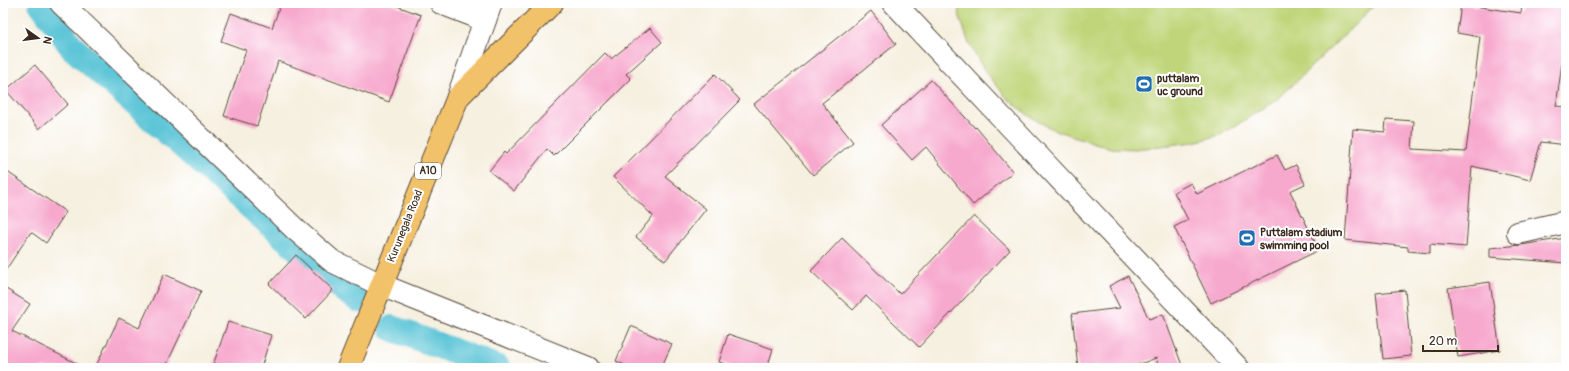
<svg xmlns="http://www.w3.org/2000/svg" width="1569" height="371" font-family="Pangolin,sans-serif">
<rect width="100%" height="100%" fill="#fff"/>
<filter id="ink" filterUnits="userSpaceOnUse"><feTurbulence type="fractalNoise" baseFrequency=".025" numOctaves="2"/><feDisplacementMap in="SourceGraphic" scale="8" xChannelSelector="R" yChannelSelector="G"/><feConvolveMatrix kernelMatrix="1 2 1 2 8 2 1 2 1" color-interpolation-filters="sRGB"/></filter>
<filter id="wash" filterUnits="userSpaceOnUse"><feTurbulence type="fractalNoise" baseFrequency=".012" numOctaves="4" result="noise"/><feDisplacementMap in="SourceGraphic" scale="16" xChannelSelector="R" yChannelSelector="G"/><feGaussianBlur stdDeviation="0.9" result="paint"/><feColorMatrix in="noise" values="0 0 0 0 0 0 0 0 0 0 0 0 0 0 0 0 0 1.4 0 .05"/><feComposite in="paint" operator="in"/></filter>
<g filter="url(#wash)">
<rect width="100%" height="100%" fill="#f6f0e0"/>
<polygon fill="#c0d579" stroke="#7e804c" points="957,3 1377,3 1279,98 1240,123 1220,135 1194,142 1136,149 1111,148 1054,130 1029,116 1007,98 985,71 969,44 960,17"/>
<g fill="none" stroke-linecap="round" stroke-linejoin="round">
<g stroke="#5bc5d7" stroke-width="26">
<polyline points="41,3 72,47 344,290 359,300"/>
<polyline points="392,328 498,368"/>
</g>
</g>
<g id="blocks">
<g fill="#f7a8cd">
<polygon points="281,3 389,3 421,15 389,102 278,61 257,126 224,116 246,50 221,41 231,13 272,28"/>
<polygon points="1522,3 1566,3 1566,49 1564,49 1556,106 1566,107 1566,145 1541,142 1530,180 1472,166 1466,247 1430,244 1430,253 1408,251 1408,247 1345,240 1353,129 1385,132 1386,119 1414,121 1412,149 1466,152 1480,37 1457,33 1461,4 1521,13"/>
<polygon points="871,11 896,44 822,103 853,142 813,175 754,104"/>
<polygon points="650,28 662,42 626,74 631,79 554,156 547,149 514,191 489,171 504,152 506,154 605,53 611,59"/>
<polygon points="35,65 68,104 39,129 6,90"/>
<polygon points="715,74 740,100 665,176 706,209 665,261 636,237 653,216 613,177"/>
<polygon points="931,80 975,128 976,127 1013,172 973,205 926,147 912,160 881,125"/>
<polygon points="1277,155 1285,170 1296,165 1305,184 1290,191 1319,250 1211,303 1174,227 1188,220 1174,192 1191,183 1197,194"/>
<polygon points="3,169 66,212 46,243 31,232 3,274"/>
<polygon points="974,216 1010,250 919,347 866,296 853,310 811,271 842,238 900,294"/>
<polygon points="1566,238 1566,263 1490,257 1490,248 1521,245"/>
<polygon points="296,255 333,290 306,319 269,284"/>
<polygon points="164,274 201,291 165,368 95,368 119,318 139,328"/>
<polygon points="1128,276 1149,319 1163,314 1183,368 1159,368 1156,358 1130,368 1078,368 1072,314 1120,308 1109,286"/>
<polygon points="1490,282 1500,350 1458,357 1448,288"/>
<polygon points="3,287 30,304 12,331 86,368 3,368"/>
<polygon points="1405,290 1411,356 1383,359 1376,293"/>
<polygon points="228,322 271,335 261,368 212,368"/>
<polygon points="631,326 672,344 661,368 631,368 616,361"/>
<polygon points="728,334 773,349 767,368 737,368 719,362"/>
</g>
</g>
</g>
<g filter="url(#ink)">
<use href="#blocks" fill-opacity="0" stroke="#57483b" stroke-width="1"/>
<g fill="none" stroke-linecap="round" stroke-linejoin="round">
<g stroke="#57483b" stroke-width="24">
<g id="minor">
<polyline points="61,3 296,230 332,261 381,285 588,368"/>
<polyline points="441,3 485,20"/>
<polyline points="894,3 1238,368"/>
<polyline points="458,97 491,3"/>
<polyline points="1518,233 1566,222"/>
</g>
</g>
<g stroke="#57483b" stroke-width="24">
<polyline id="highway" points="348,368 458,97 552,3"/>
</g>
<use href="#minor" stroke="#fff" stroke-width="22"/>
<use href="#highway" stroke="#f2c26a" stroke-width="22"/>
</g>
</g>
<defs>
<g id="stadium-square" transform="scale(0.9)"><rect x="-9" y="-9" width="18" height="18" rx="4" fill="#1f6fb2" stroke="#fff"/><path d="M0-5a6.5 5 0 1 0 0 10a6.5 5 0 1 0 0-10ZM-3.5-1.8h7v3.6h-7Z" fill="#fff"/></g>
</defs>
<g fill-rule="evenodd">
<use href="#stadium-square" x="1144" y="84"/>
<use href="#stadium-square" x="1247" y="238"/>
</g>
<g text-anchor="middle" dominant-baseline="central" stroke-width="4" stroke-linejoin="round" paint-order="stroke">
<rect fill="#fff" stroke="#766a62" stroke-width="1" x="415" y="163" width="26" height="16" rx="3"/>
<g font-size="10" font-weight="bold" fill="#3b2a1e">
<text x="428" y="171">A10</text>
</g>
<g font-size="11" font-weight="bold" fill="#3b2a1e" stroke="#fff" text-anchor="start">
<text x="1157" y="78">puttalam<tspan x="1157" dy="13">uc ground</tspan></text>
<text x="1260" y="232">Puttalam stadium<tspan x="1260" dy="13">swimming pool</tspan></text>
</g>
<g font-size="11" fill="#3b2a1e" stroke="#fff">
<text transform="translate(405 226) rotate(-68)">Kurunegala Road</text>
</g>
</g>
<rect width="1569" height="371" fill="none" stroke="#fff" stroke-width="16"/>
<g transform="translate(38 38) rotate(104)" stroke="#ffffff" stroke-width="3" paint-order="stroke">
<path d="M0-3L7 15L0 10L-7 15Z" fill="#3b2a1e"/>
<text y="-6" font-size="11" font-weight="bold" text-anchor="middle" fill="#3b2a1e">N</text>
</g>
<path d="M1423 345v6h75v-6" fill="none" stroke="#3b2a1e" stroke-width="2"/>
<text x="1429" y="345" font-size="12" fill="#3b2a1e" stroke="#ffffff" stroke-width="3" paint-order="stroke">20 m</text>
</svg>
